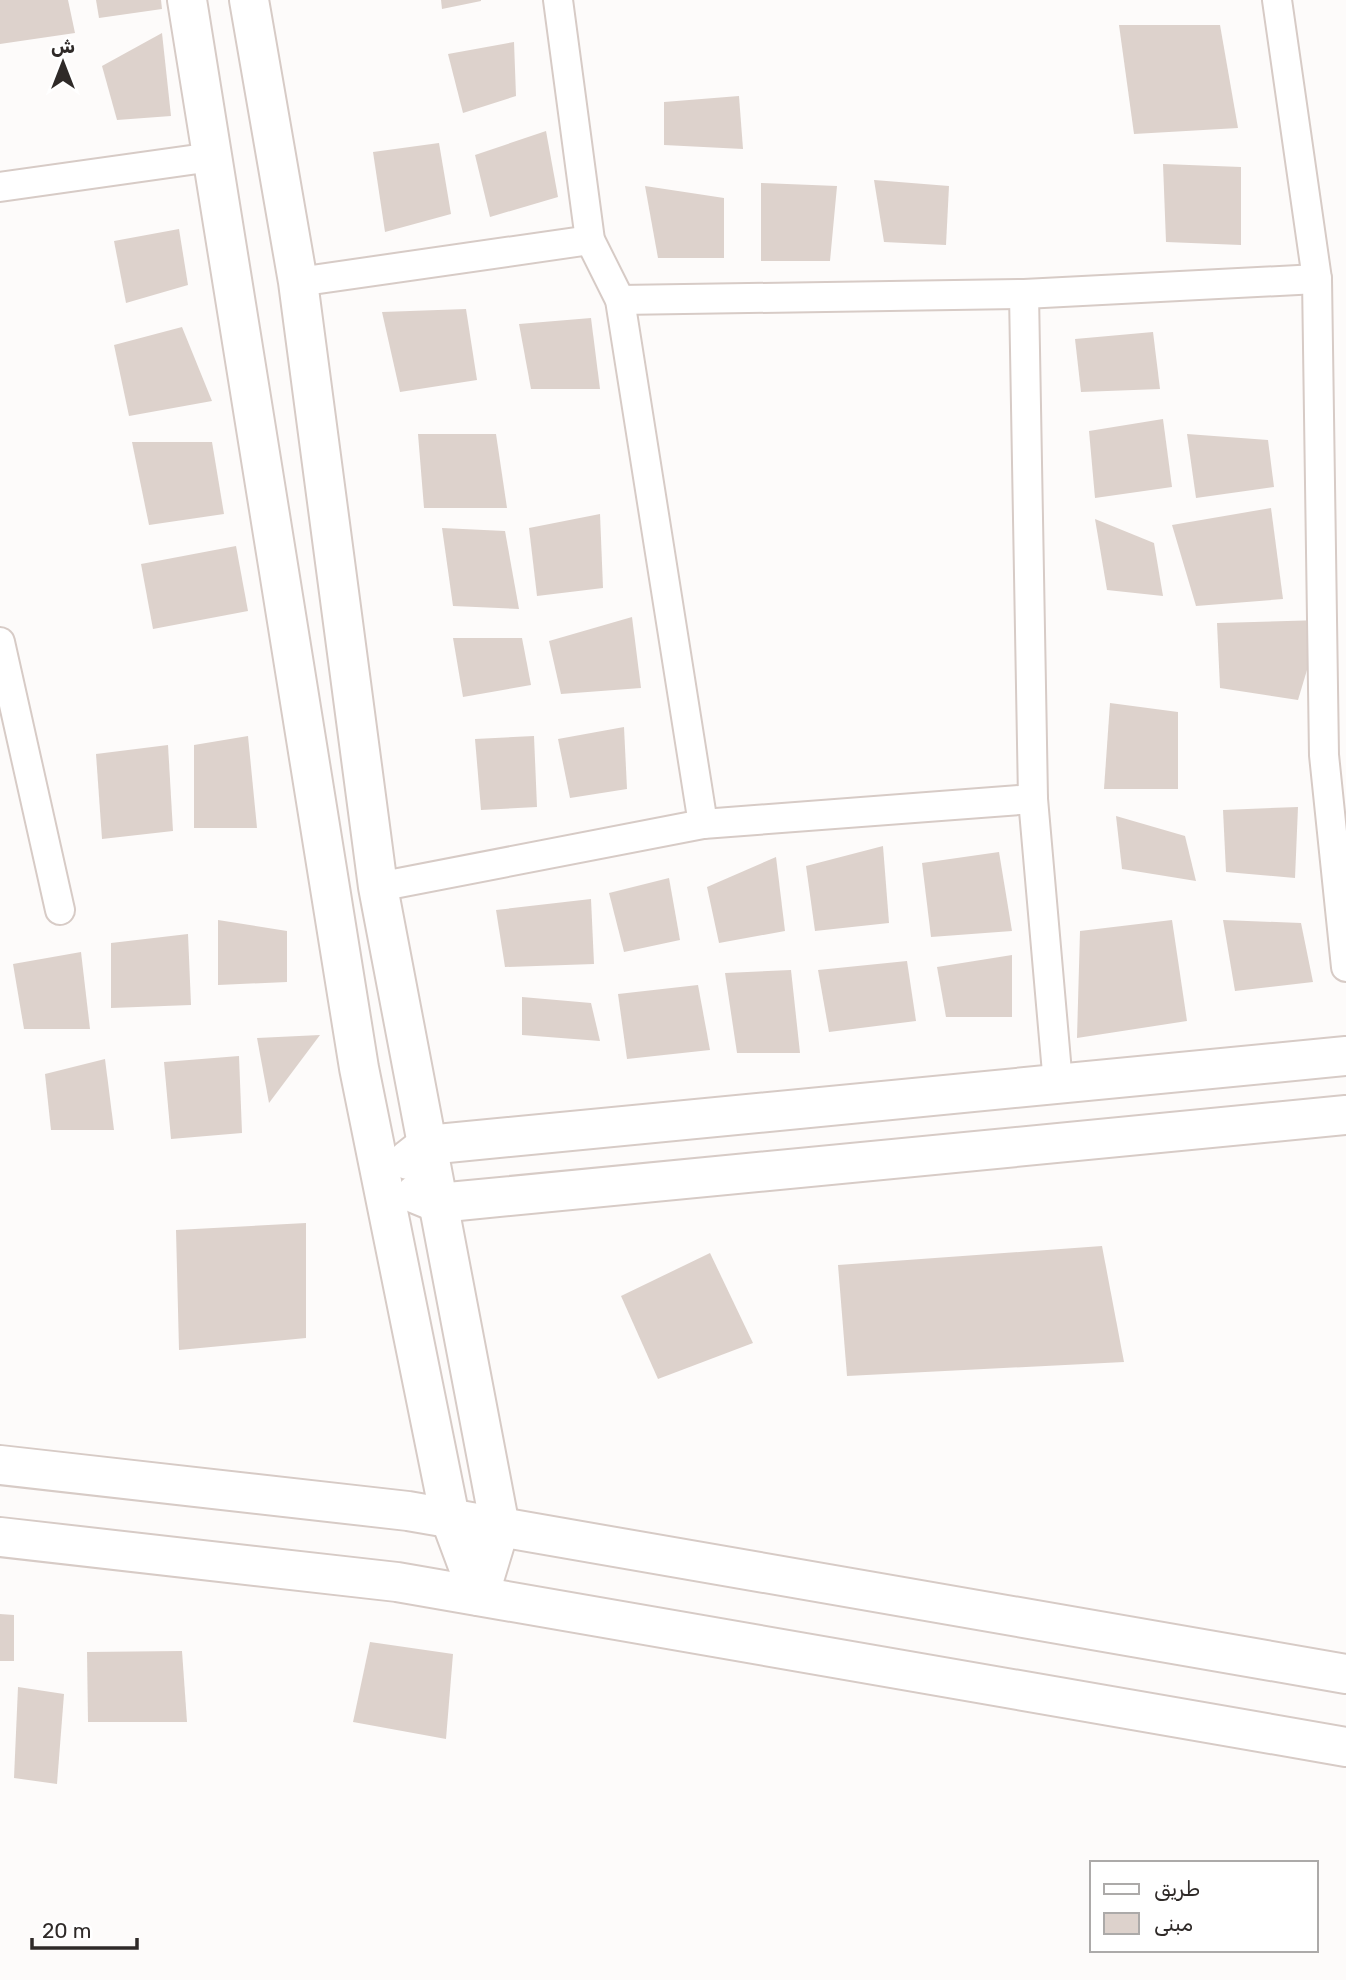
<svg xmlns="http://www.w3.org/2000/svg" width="1346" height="1980" font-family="Rubik,'Noto Sans Arabic',sans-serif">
<rect width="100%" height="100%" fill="#fdfbfa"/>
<g fill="#ddd2cc">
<polygon points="0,0 68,0 75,33 0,44"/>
<polygon points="96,0 161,0 162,9 99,18"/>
<polygon points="441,0 481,0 481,1 442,9"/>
<polygon points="1119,25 1220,25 1238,128 1134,134"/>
<polygon points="162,33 171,116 117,120 102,66"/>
<polygon points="514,42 516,96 463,113 448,54"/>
<polygon points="739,96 743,149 664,145 664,102"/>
<polygon points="546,131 558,197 490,217 475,155"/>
<polygon points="439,143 451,214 385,232 373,152"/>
<polygon points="1163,164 1241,167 1241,245 1166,242"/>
<polygon points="874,180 949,186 946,245 884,242"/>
<polygon points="761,183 837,186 830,261 761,261"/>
<polygon points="645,186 724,198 724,258 658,258"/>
<polygon points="179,229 188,285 126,303 114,241"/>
<polygon points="466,309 477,380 400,392 382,312"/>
<polygon points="591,318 600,389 531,389 519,324"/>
<polygon points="182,327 212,401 129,416 114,345"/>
<polygon points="1153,332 1160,389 1081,392 1075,339"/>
<polygon points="1163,419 1172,487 1095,498 1089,431"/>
<polygon points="418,434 496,434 507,508 424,508"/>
<polygon points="1187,434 1268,440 1274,487 1196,498"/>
<polygon points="132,442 212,442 224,514 149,525"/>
<polygon points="1271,508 1283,599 1196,606 1172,525"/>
<polygon points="600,514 603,588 537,596 529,528"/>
<polygon points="1095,519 1154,543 1163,596 1107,590"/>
<polygon points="442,528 505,531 519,609 453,606"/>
<polygon points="236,546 248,611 153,629 141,564"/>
<polygon points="632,617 641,688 561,694 549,641"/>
<polygon points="1322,620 1298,700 1220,688 1217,623"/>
<polygon points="453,638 522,638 531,685 463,697"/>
<polygon points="1110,703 1178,712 1178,789 1104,789"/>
<polygon points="624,727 627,789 570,798 558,739"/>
<polygon points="248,736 257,828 194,828 194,745"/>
<polygon points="534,736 537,807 481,810 475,739"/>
<polygon points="168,745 173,831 102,839 96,754"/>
<polygon points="1298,807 1295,878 1226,872 1223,810"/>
<polygon points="1116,816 1185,836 1196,881 1122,869"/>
<polygon points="883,846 889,923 815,931 806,866"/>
<polygon points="999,852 1012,931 931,937 922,863"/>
<polygon points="776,857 785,931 719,943 707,887"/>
<polygon points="669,878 680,940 624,952 609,893"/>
<polygon points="591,899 594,964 505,967 496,910"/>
<polygon points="218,920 287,931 287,982 218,985"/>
<polygon points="1172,920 1187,1021 1077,1038 1080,931"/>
<polygon points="1223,920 1301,923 1313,982 1235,991"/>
<polygon points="188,934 191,1005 111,1008 111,943"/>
<polygon points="81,952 90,1029 24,1029 13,964"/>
<polygon points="1012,955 1012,1017 946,1017 937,967"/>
<polygon points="907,961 916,1021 829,1032 818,970"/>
<polygon points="791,970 800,1053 737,1053 725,973"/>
<polygon points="698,985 710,1050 627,1059 618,994"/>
<polygon points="522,997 591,1003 600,1041 522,1035"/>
<polygon points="320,1035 269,1103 257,1038"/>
<polygon points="239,1056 242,1133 171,1139 164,1062"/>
<polygon points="105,1059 114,1130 51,1130 45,1074"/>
<polygon points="306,1223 306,1338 179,1350 176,1230"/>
<polygon points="1102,1246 1124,1362 847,1376 838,1265"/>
<polygon points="710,1253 753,1343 658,1379 621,1296"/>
<polygon points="0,1614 14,1615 14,1661 0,1661"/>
<polygon points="370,1642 453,1654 446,1739 353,1722"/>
<polygon points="182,1651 187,1722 88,1722 87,1652"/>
<polygon points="18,1687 64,1694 57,1784 14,1778"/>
</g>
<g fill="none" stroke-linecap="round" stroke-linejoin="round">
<g stroke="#d7cbc6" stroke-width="32">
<g id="street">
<polyline points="558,0 590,240 620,300 703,824"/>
<polyline points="1277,0 1317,279 1324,755 1346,967"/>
<polyline points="0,187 212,157"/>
<polyline points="298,282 590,240"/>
<polyline points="1024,294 1033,799 1058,1084"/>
<polyline points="620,300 1024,294 1317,279"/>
<polyline points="0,642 60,910"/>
<polyline points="378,887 703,824 1033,799"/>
</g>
</g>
<g stroke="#d7cbc6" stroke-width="42">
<g id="secondary">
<polyline points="187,0 359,1068 450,1518 479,1596"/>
<polyline points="249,0 298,282 378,887 500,1527 479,1596"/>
<polyline points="408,1160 427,1145 1346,1056"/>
<polyline points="416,1194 438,1203 1346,1115"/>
</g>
</g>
<g stroke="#d7cbc6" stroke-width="42">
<g id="primary">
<polyline points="0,1465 408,1511 1346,1674"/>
<polyline points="0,1537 397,1582 1346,1747"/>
</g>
</g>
<use href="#street" stroke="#fff" stroke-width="28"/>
<use href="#secondary" stroke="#fff" stroke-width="38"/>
<use href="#primary" stroke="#fff" stroke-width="38"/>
</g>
<rect x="1090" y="1861" width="228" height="91" fill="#ffffff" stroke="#acaaa9" stroke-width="2"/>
<rect x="1104" y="1884" width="35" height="10" fill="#ffffff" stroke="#acaaa9" stroke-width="2"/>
<text x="1154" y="1896" font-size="21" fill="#2f2a28">طريق</text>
<rect x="1104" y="1913" width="35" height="21" fill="#ddd2cc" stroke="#acaaa9" stroke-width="2"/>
<text x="1154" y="1931" font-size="21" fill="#2f2a28">مبنى</text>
<g transform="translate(63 63)" stroke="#ffffff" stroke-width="5" paint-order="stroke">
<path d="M0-5L12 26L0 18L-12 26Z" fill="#2f2a28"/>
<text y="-10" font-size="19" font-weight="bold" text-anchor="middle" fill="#2f2a28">ش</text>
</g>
<path d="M32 1938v10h105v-10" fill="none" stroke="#2f2a28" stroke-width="3.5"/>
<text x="42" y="1938" font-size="21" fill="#2f2a28" stroke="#ffffff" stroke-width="5" paint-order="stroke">20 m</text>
</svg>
